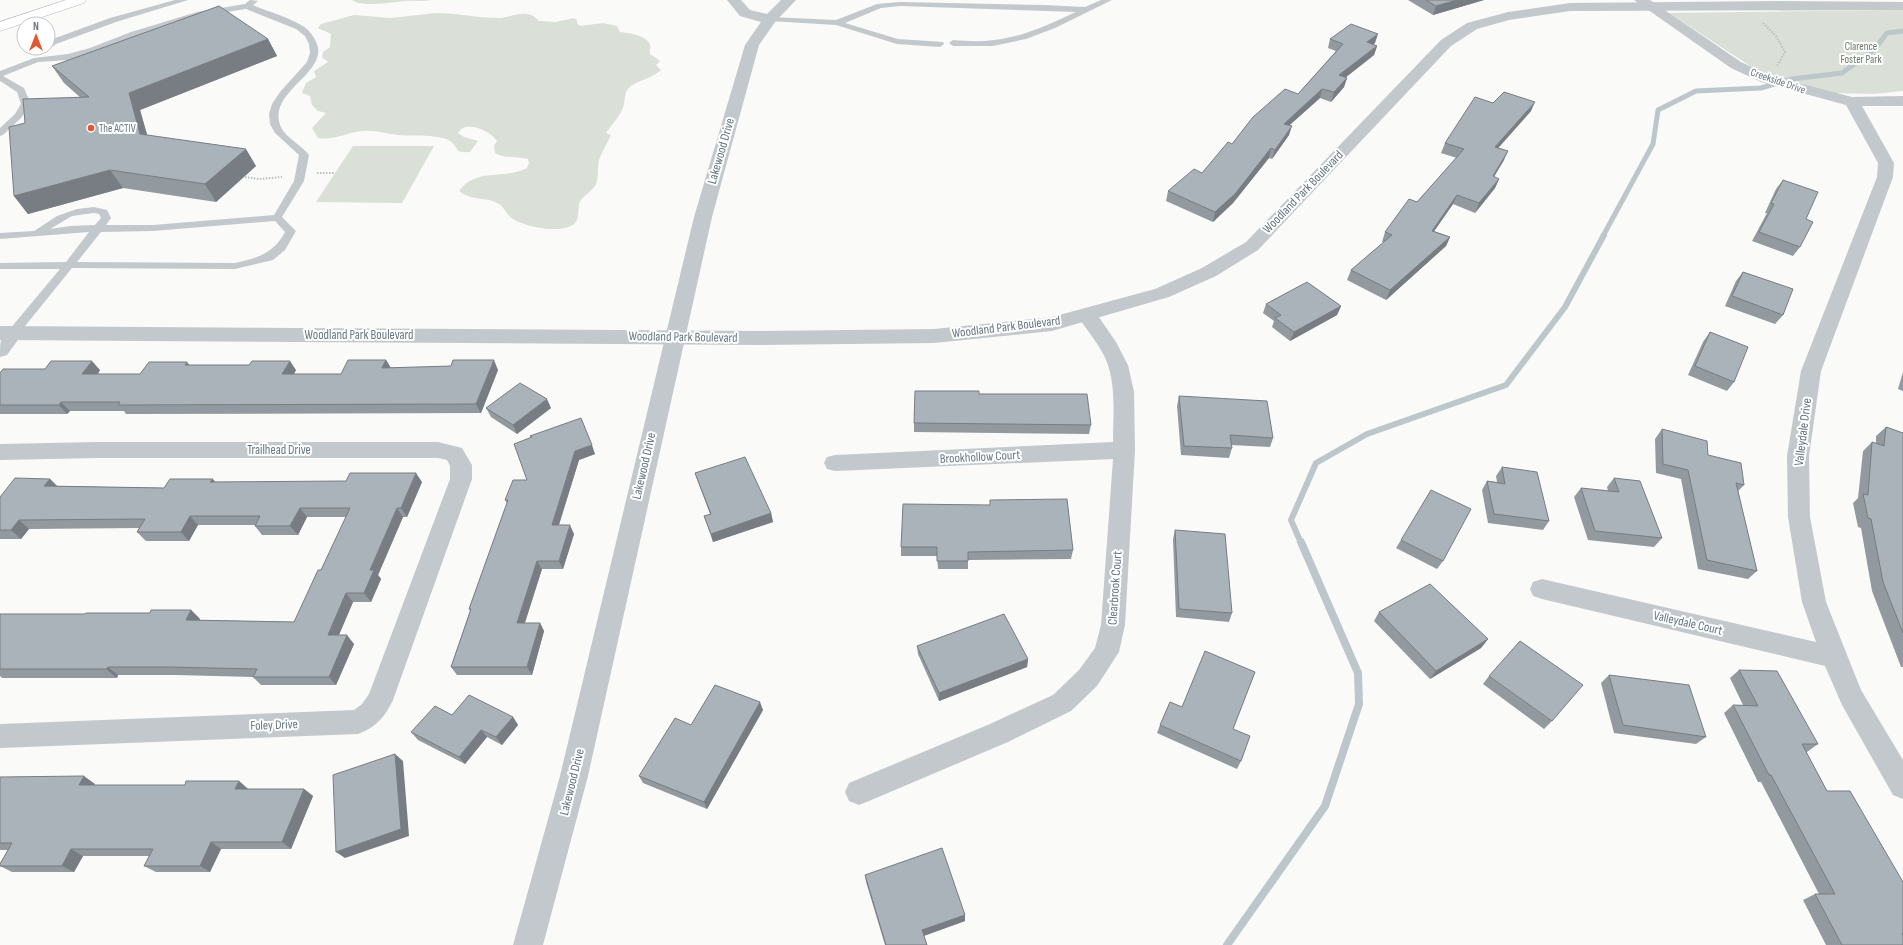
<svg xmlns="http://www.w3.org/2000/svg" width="1903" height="945" font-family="'Sofia Sans Condensed',sans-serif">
<rect width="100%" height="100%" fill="#fafaf8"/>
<g fill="#dadfd7">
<path d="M352,0H430C421,2 413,0 405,1C392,2 363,8 352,0Z"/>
<polygon points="1903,10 1903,91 1873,94 1834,93 1775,78 1758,71 1669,13"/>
<path d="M436,13C457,13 477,18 498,18C508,18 517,13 526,14C532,14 535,17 539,21L556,22L574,18L577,20V23L580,26L603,23L617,26L620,32C629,33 647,35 650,45C651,48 649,51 650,54L660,61L656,65L661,70C650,80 634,81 628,89C623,95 626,103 622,110C618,118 611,126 606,133L611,135C607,144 602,151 599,160C597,168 599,177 596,184C593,191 585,194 581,200C576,207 581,216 575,223C563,235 526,227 513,219C507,216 505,208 499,204C486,196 473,202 459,191C476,167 504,180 527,168L529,163L528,159C517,156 505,159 495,153L494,146L497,141C491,131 465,119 458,133L464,137L478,141L470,152C454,153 460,149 450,141C445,137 436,137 430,136C419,135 409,136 399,135C386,134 375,130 363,131C347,132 334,141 318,138L312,128L326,113L318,111L312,105L310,96L302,93L306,83L316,77L314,71L328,62L322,57L323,52L330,47L331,34L318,28L321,24L354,15L391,18Z"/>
<polygon points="353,146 434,146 402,203 316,202"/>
</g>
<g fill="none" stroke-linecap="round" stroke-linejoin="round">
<polyline stroke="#bbc7cb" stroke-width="5" points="1603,236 1653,144 1658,110 1696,91 1761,88 1792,79 1842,73 1874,50 1887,33 1903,31"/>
<polyline stroke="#bbc7cb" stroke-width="6" points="1301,543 1291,520 1316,463 1367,434 1506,385 1565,307 1604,235"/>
<polyline stroke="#bbc7cb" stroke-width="8" points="1227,945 1325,806 1359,704 1358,673 1301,542"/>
<g stroke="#b3babf" stroke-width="1">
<polygon id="secondary" points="66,0 86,0 84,3 0,31 0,22"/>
</g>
<g stroke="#bbbfc2" stroke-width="2" stroke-dasharray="1.5 1.5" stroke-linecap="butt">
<polyline points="1763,23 1776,36 1785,52 1777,66"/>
<polyline points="317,173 334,173"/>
<polyline points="245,177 259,179 282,177"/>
</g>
<g fill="#c3c8cc" fill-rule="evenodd">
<path d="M175,0H188L116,22L56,44C53,46 50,49 46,48H48V42L50,40L110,18Z"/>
<path d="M250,0L258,1L253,5C269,12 286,16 301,25C307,28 311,33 314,38C335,70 272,88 279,121C282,137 300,143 309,155L304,181L282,217L296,231L285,250L273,260L235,269L72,268L17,336H9L7,333L9,330L60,269H0V263L66,262L89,232L0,239V233L34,231L57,216L77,209L94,207L107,210L111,218L106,225H153L274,215L294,181L299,155L275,133L270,124L269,114L272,104L280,92L307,62L310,53L309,44L305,36L296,29L246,9L201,16L137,36L96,52L69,60L38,62L3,76L24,88L31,104L21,118L3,135L0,136V128L15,114L21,104L17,92L0,81V71L34,58L68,54L90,48L131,32L197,12L245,4ZM94,213L99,214L101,218L95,225L70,226L50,229L72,216ZM275,221L285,232C274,253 258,258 235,263L77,262L101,232L153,231Z"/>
<path d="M1101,0H1112L1055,28L1026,39L993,46H953L949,43L953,40C966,41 980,42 994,40C1023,37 1050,24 1076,12L900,6L881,8L845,23L898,39L943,42L944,44L940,47L897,44L836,25L770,21L766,19L770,17L836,20L877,4L900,2L1045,5L1085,7Z"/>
</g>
<g fill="#c3c8cc" fill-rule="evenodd">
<polygon points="727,0 741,0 750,10 767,14 781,0 796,0 775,22 759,45 712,217 588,776 543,945 513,945 560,776 694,217 745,45 761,22 740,16"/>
<polygon points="1634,0 1650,0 1741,62 1771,76 1852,97 1903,96 1903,106 1862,106 1894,163 1893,177 1821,371 1809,456 1810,517 1826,602 1861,690 1903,760 1903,799 1893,795 1842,705 1825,666 1542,599 1533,596 1530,589 1533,582 1542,579 1816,642 1802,602 1788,517 1787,456 1801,371 1877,177 1878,163 1846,105 1761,82 1731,68"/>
<path d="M1087,309L1094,310L1116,342L1128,365L1134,392L1135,450L1125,625L1119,652L1097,686L1071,711L1008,742L869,801L859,805L849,801L845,792L849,783L990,724L1053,695L1079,670L1095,648L1101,625L1113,459L835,471L827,469L824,463L827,457L835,455L1113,442C1113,417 1116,390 1108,365C1102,347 1087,331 1077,315L1080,310Z"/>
<path d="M13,326L20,328L23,333L7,355L0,357C0,343 0,331 13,326Z"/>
<path d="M97,442H438L462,448L472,465V479L393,700C385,717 376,727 358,734L0,748V724L354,710L362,704L369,694L450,479V466L447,460L438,458H97L0,460V444Z"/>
</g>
<polygon fill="#c3c8cc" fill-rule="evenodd" points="1779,1 1903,2 1903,10 1570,11 1509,20 1477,29 1451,46 1258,250 1216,276 1169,297 1052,331 934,343 758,345 0,340 0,326 758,331 934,329 1052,317 1155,289 1202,268 1246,242 1441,40 1467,23 1508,12 1570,3"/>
<use href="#secondary" fill="#fff" fill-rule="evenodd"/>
</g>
<g fill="#929a9f">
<polygon points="1408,0 1484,0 1433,15"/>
<polygon points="268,39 277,56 140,110 147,135 256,166 216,202 123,188 28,214 14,196 25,123 81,98 64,83 52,66"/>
<polygon points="1330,39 1375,43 1373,45 1377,46 1374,55 1346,77 1347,78 1344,87 1331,102 1320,98 1289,125 1289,135 1272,159 1269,158 1233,203 1213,222 1166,201 1168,191 1202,173 1232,144 1298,94 1336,51 1328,48"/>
<polygon points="1493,103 1531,111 1498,148 1504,160 1494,177 1499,179 1495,188 1475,213 1453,204 1434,231 1450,237 1446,246 1386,300 1347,280 1351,270 1384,242 1382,242 1385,232 1417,202 1457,158 1441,153 1445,143"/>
<polygon points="1783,180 1806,219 1800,247 1793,256 1752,241 1767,213 1765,213 1776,189"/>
<polygon points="1743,272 1783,315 1775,324 1725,306 1736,281"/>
<polygon points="1266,304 1341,306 1337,315 1290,341 1272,327 1274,321 1263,313"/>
<polygon points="1710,332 1734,382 1727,391 1688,375 1703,342"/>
<polygon points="386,360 391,368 498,370 481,413 126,414 124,411 70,411 67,414 0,414 0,373 45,369 100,370 98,374 140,374 190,365 296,370 294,374 341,374"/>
<polygon points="1903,372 1903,391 1898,389"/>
<polygon points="979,394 1091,425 1089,434 914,432 914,423"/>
<polygon points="1179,396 1273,438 1270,447 1231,445 1232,448 1229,458 1181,455 1177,406"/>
<polygon points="486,408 551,408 517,434 491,417"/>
<polygon points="1886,427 1903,433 1903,667 1901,667 1872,591 1861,528 1858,527 1853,503 1858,498 1863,451 1872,442 1876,443 1876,436"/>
<polygon points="1662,429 1708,455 1744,485 1738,491 1757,571 1748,579 1698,569 1681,479 1656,473 1655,439"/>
<polygon points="530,436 595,454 579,460 559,525 574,534 563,569 542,569 525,623 540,623 544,631 532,675 457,675 451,667 470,611 469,609 507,503 505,500 527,480 531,438"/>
<polygon points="1502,467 1549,521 1543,530 1488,523 1482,490 1487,481 1497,482 1496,476"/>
<polygon points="695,473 771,513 773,522 713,542 704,516 710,514 698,482"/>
<polygon points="1614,478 1662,538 1654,547 1588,540 1574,497 1581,488 1608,491 1607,487"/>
<polygon points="50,479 57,486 164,488 216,482 422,482 407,517 403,517 378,575 381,579 371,602 353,602 339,635 354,644 336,685 261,685 253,677 176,675 118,675 117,678 2,678 0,676 0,614 85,614 150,613 191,610 200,619 199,620 294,622 321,570 346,517 307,517 298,535 262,535 255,526 255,525 198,525 189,541 146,541 137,532 139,528 29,529 21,539 0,539 0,497"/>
<polygon points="990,500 1073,550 1071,559 968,560 968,569 938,569 937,556 901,556 901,547 990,505"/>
<polygon points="1175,530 1232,613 1229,622 1176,617 1173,539"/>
<polygon points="1401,540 1443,561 1437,569 1396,548"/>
<polygon points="1379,612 1488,639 1481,648 1430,679 1374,621"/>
<polygon points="917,646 1028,659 1027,667 939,701 918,654"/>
<polygon points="1739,670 1818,744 1807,752 1806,752 1827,791 1903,882 1903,945 1826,945 1803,900 1815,894 1819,894 1761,782 1758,782 1724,713 1733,705 1743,705 1730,678"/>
<polygon points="1609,675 1706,737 1696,744 1614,733 1601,683"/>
<polygon points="1489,676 1552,721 1544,729 1483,684"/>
<polygon points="763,710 707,809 643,783 639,776 691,725"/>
<polygon points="452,715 513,717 518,725 502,745 487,737 465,764 418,740 411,732"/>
<polygon points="1160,725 1241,761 1237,769 1157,733"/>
<polygon points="0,777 95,784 94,785 185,785 239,781 248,789 304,789 313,796 291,849 221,849 210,872 156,872 144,866 149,856 83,856 74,872 12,872 0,866 0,864 8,850 0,850"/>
<polygon points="865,875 965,915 965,921 924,936 927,945 885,945 866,882"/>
</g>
<g fill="#777d82">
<polygon points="1457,0 1484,0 1433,15 1436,6"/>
<polygon points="1378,34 1375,43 1364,51 1367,42"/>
<polygon points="268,39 277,56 140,110 152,152 140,134 129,93"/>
<polygon points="1377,46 1374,55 1336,85 1339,75"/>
<polygon points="1347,78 1344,87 1331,102 1334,92"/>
<polygon points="1322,89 1320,98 1281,133 1284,124"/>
<polygon points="1535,102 1531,111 1491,156 1495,147"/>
<polygon points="1292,126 1289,135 1272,159 1275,150"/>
<polygon points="1271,148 1269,158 1233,203 1213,222 1215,212"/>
<polygon points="246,149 256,166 216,202 205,184"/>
<polygon points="1508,151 1504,160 1488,186 1493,176"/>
<polygon points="110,170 123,188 28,214 14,196"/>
<polygon points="1499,179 1495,188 1475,213 1479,203"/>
<polygon points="1457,195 1453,204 1428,240 1432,231"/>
<polygon points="1450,237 1446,246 1386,300 1390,290"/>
<polygon points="1341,306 1337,315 1290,341 1294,332"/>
<polygon points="386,360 392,370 382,368"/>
<polygon points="494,360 498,370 481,413 476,404"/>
<polygon points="92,361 100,370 91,384 82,374"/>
<polygon points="290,361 296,370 289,383 282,374"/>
<polygon points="187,362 194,371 185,365"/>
<polygon points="547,399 551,408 517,434 513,425"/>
<polygon points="61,402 70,411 67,414 59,405"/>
<polygon points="592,445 595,454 579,460 556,534 552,525 575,451"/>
<polygon points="416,473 422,482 407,517 401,508"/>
<polygon points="50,479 59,488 44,486"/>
<polygon points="213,479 220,488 210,482"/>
<polygon points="300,508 307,517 298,535 290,526"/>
<polygon points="397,508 403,517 378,575 381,579 371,602 364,593 370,570"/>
<polygon points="771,513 773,522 713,542 711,534"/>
<polygon points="190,516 198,525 189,541 181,532"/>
<polygon points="19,520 29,529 21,539 11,530"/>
<polygon points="570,525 574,534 563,569 559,561"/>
<polygon points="537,561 542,569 522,631 517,623"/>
<polygon points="346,593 353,602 335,644 328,635"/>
<polygon points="191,610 200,619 195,628 186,620"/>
<polygon points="540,623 544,631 532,675 527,667"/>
<polygon points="347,635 354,644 336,685 329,677"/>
<polygon points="1488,639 1481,648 1430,679 1436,671"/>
<polygon points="1028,659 1027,667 939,701 939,693"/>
<polygon points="108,667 118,675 117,678 106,669"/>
<polygon points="760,702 763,710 707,809 704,802"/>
<polygon points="513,717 518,725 502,745 496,737"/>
<polygon points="481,730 487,737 465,764 459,757"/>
<polygon points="395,754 403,761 409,836 345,858 336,852"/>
<polygon points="84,776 95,784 90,792 79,785"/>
<polygon points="239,781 248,789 235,789"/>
<polygon points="304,789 313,796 291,849 282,842"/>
<polygon points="211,842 221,849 210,872 200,866"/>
<polygon points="71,849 83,856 74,872 62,866"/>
<polygon points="965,915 965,921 923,936 922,930"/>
</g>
<g fill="#aab3b9" stroke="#777d82">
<polygon points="1426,0 1457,0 1436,6"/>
<polygon points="219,6 268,39 129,93 140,134 246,149 205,184 110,170 14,196 9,127 25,123 23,99 89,97 52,66"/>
<polygon points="1351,24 1378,34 1367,42 1377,46 1339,75 1347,78 1334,92 1322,89 1284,124 1292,126 1275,150 1271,148 1235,194 1215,212 1168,191 1194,169 1202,173 1228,142 1232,144 1253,117 1285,89 1298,94 1343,44 1330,39"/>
<polygon points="1504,92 1535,102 1495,147 1508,151 1493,176 1499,179 1479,203 1457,195 1432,231 1450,237 1390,290 1351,270 1392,235 1385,232 1409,199 1417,202 1464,149 1445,143 1475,97 1493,103"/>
<polygon points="1783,180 1818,192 1806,219 1813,222 1800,247 1759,232 1774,204 1771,203"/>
<polygon points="1743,272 1793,289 1783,315 1732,296"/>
<polygon points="1307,282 1341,306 1294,332 1275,318 1281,315 1266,304"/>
<polygon points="1710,332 1748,347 1734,382 1695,366"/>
<polygon points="348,360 386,360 382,368 451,366 453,360 494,360 476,404 118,405 120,402 61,402 59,405 0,405 0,373 3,369 45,369 51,361 92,361 82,374 140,374 149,362 187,362 185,365 249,365 252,361 290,361 282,374 341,374"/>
<polygon points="520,383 547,399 513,425 486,408"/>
<polygon points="915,391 979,391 979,394 1087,394 1091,425 914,423"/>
<polygon points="1179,396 1267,401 1273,438 1230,435 1232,448 1184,446"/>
<polygon points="581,418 592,445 575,451 552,525 570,525 559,561 537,561 517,623 540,623 527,667 451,667 471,609 469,609 508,500 505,500 513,480 527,480 514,444 532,437 530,436"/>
<polygon points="1886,427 1903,433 1903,633 1883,582 1871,519 1868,518 1863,494 1868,495 1872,442 1884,446"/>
<polygon points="1662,429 1707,441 1708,455 1741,463 1744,485 1736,483 1757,571 1707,560 1688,470 1663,464"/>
<polygon points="745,457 771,513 711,534 704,516 711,514 695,473"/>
<polygon points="1502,467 1537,472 1549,521 1494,514 1487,481 1505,484"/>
<polygon points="350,473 416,473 401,508 397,508 370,570 374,570 364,593 346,593 328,635 347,635 329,677 253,677 257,669 166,667 108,667 106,669 0,669 0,614 85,614 86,613 150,613 151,610 191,610 186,620 294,622 318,570 321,570 350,508 300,508 290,526 255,526 260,516 190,516 181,532 137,532 145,519 19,520 11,530 0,530 0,497 15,478 50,479 44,486 164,488 170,479 213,479 210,482 346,481"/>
<polygon points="1614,478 1640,481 1662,538 1595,531 1581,488 1619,492"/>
<polygon points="1431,490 1471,509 1443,561 1401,540"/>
<polygon points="1067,499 1073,550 968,552 968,561 937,561 937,547 901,547 903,504 990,505 990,500"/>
<polygon points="1175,530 1225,534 1232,613 1179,609"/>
<polygon points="1430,584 1488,639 1436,671 1379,612"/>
<polygon points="1004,614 1028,659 939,693 917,646"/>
<polygon points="1520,641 1583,685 1552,721 1489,676"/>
<polygon points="1205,651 1255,672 1233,729 1250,736 1241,761 1160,725 1170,702 1182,707"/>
<polygon points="1739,670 1777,671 1818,744 1802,744 1827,791 1850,791 1903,882 1903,933 1902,933 1903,936 1903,945 1842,945 1815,894 1835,894 1771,775 1769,775 1733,705 1758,706"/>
<polygon points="1609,675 1689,685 1706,737 1623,725"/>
<polygon points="715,685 760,702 704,802 639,776 675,718 691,725"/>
<polygon points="469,695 513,717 496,737 481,730 459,757 411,732 435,706 452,715"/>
<polygon points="395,754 401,829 336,852 333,775"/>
<polygon points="84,776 79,785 185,785 186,781 239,781 235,789 304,789 282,842 211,842 200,866 144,866 153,849 71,849 62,866 0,866 0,864 12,843 0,843 0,777"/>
<polygon points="942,848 965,915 922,930 927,945 886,945 865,875"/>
</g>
<circle fill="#e4572e" stroke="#fff" stroke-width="1.5" cx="91" cy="128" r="4"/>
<g text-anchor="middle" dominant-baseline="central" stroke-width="4" stroke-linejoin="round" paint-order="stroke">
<g font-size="11" fill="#687a64" stroke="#fff">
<text x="1861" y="46">Clarence<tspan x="1861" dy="13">Foster Park</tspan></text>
</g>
<g font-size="11" fill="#657683" stroke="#fff">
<text transform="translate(1778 81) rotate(19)">Creekside Drive</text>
</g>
<g font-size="11" fill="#657683" stroke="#fff" text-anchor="start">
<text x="99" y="128">The ACTIV</text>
</g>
<g font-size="13" fill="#657683" stroke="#fff">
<text transform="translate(721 151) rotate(-74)">Lakewood Drive</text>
<text transform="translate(1303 192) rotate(-46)">Woodland Park Boulevard</text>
<text transform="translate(1006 327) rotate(-7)">Woodland Park Boulevard</text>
<text x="359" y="335">Woodland Park Boulevard</text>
<text transform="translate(683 337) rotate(1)">Woodland Park Boulevard</text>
<text transform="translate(1803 432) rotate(-83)">Valleydale Drive</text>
<text x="279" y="450">Trailhead Drive</text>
<text transform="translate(980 457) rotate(-3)">Brookhollow Court</text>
<text transform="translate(644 466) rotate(-77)">Lakewood Drive</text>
<text transform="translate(1115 588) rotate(-86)">Clearbrook Court</text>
<text transform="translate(1688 623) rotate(13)">Valleydale Court</text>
<text transform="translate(274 725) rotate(-2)">Foley Drive</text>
<text transform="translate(572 782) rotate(-76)">Lakewood Drive</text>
</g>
</g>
<g transform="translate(36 36)"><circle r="19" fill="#ffffff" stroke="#c1c8cd"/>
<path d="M0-3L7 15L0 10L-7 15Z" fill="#e4572e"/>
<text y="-6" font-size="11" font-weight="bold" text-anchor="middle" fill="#657683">N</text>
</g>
</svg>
